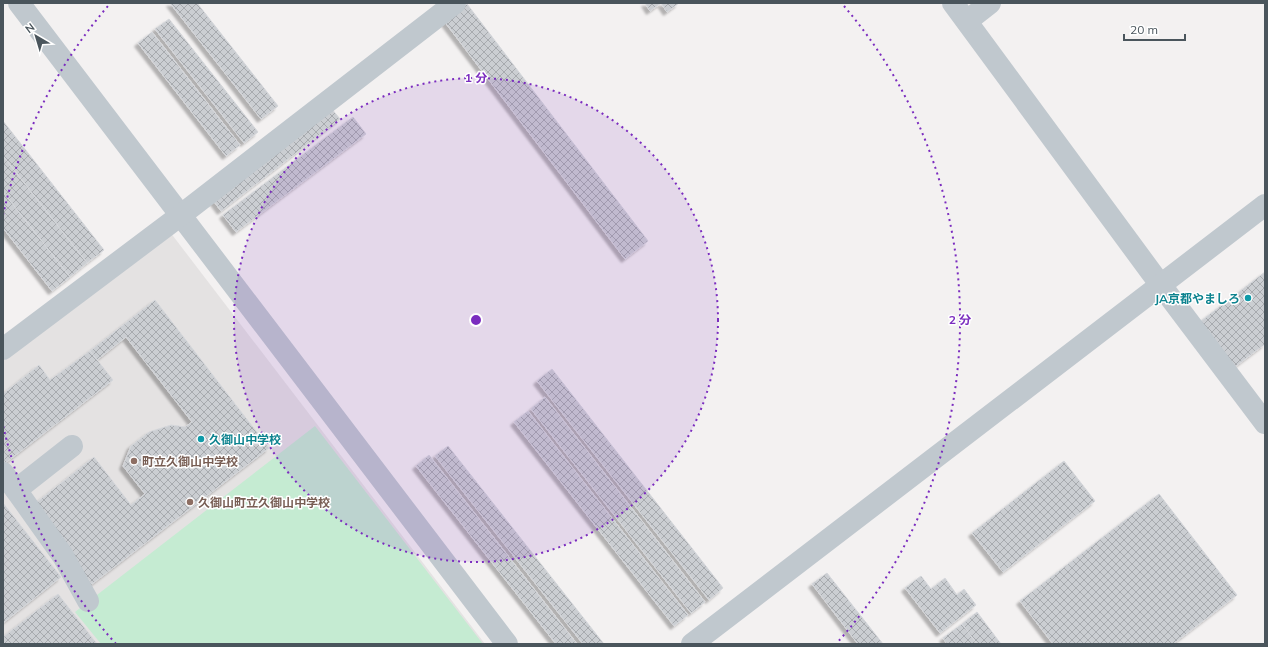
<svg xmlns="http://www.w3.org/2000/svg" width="1268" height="647" font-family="Mulish,'Noto Sans JP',sans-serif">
<defs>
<pattern id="building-cross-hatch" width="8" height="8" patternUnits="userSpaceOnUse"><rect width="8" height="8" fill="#cbced2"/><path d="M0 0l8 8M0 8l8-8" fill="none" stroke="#a7aaae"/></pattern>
<filter id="shadow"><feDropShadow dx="-3.5" dy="3.5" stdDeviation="1" flood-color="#0004"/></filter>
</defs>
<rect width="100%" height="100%" fill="#f3f1f1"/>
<polygon fill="#e4e2e2" points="170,232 485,644 3,644 3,360"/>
<polygon fill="#c5ebd2" points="315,426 483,644 101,644 75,612"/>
<g fill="url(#building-cross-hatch)" stroke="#d5d7db" filter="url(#shadow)">
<polygon points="170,3 197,3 278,106 261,119"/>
<polygon points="645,3 679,3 667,12 661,3 650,11"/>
<polygon points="467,4 648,241 625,259 444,21"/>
<polygon points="169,19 258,132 244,143 155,29"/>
<polygon points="152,32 240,145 226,156 138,43"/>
<polygon points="331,108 340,119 221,211 212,199"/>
<polygon points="353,117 366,134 236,232 223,215"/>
<polygon points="3,121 104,250 87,263 3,156"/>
<polygon points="3,156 87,263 70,277 3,192"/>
<polygon points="3,192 70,277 52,291 3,228"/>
<polygon points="1265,272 1265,344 1232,369 1197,324"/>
<polygon points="155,300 269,448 92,584 32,506 94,457 131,505 145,494 123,466 131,446 149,432 171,425 185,427 192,422 126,337 97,360 90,351"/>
<polygon points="90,351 113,380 4,464 3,394 39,365 50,380"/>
<polygon points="552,369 723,588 709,600 537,381"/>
<polygon points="545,397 705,602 691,613 531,409"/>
<polygon points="528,411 688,615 674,626 514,422"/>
<polygon points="448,446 604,644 583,644 435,456"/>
<polygon points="429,455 577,644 556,644 416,466"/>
<polygon points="1064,461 1095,501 1003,572 972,533"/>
<polygon points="1159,494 1237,595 1173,644 1053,644 1020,601"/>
<polygon points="3,503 61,577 3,623"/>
<polygon points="827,573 883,644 858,644 812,584"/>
<polygon points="921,576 931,589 945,578 957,595 964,589 976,605 940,633 905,588"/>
<polygon points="58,594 97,644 3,644 3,637"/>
<polygon points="977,612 1001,644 977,644 962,624"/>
<polygon points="962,624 977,644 947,644 943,638"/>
</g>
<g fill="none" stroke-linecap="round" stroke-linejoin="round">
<g stroke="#c0c8ce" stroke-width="22">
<polyline points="19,3 507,644"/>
<polyline points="953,3 1151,272 1265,423"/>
<polyline points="967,21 990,3"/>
<polyline points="3,349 181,215 455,3"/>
<polyline points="3,473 16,490 72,446"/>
<polyline points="16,490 63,556 88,601"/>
<polyline points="692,644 1265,205"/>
</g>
</g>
<circle cx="476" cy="320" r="242" fill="#7b2cbf" fill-opacity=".12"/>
<g fill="none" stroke="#7b2cbf" stroke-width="2" stroke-dasharray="2 4">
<circle cx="476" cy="320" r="242"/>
<path d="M116 644A484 484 0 0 1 3 425M3 215A484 484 0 0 1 108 6M844 6A484 484 0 0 1 836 644"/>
</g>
<g fill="#0f9aa8" stroke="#fff" stroke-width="1.5">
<circle cx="1248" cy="298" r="4"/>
<circle cx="201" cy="439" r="4"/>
</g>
<g fill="#8d6e63" stroke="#fff" stroke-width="1.5">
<circle cx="134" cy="461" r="4"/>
<circle cx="190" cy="502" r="4"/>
</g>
<g text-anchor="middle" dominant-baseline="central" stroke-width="3" stroke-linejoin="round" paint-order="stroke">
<g font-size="12" font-weight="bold" fill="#0d838f" stroke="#fff" text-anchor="end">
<text x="1240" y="298">JA京都やましろ</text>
<text x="209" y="439" text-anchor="start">久御山中学校</text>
</g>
<g font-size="12" font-weight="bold" fill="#785e54" stroke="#fff" text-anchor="start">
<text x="142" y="461">町立久御山中学校</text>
<text x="198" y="502">久御山町立久御山中学校</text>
</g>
</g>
<circle cx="476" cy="320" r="6" fill="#7b2cbf" stroke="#fff" stroke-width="2"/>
<g font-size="12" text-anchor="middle" font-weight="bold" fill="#7b2cbf" stroke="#fff" stroke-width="3" stroke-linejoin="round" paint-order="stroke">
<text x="476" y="82">1 分</text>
<text x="960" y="324">2 分</text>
</g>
<rect width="1268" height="647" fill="none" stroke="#4a555c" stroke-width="8"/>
<g transform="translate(36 36) rotate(322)" stroke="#ffffff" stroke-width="3" paint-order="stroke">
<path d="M0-3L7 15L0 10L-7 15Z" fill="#4a555c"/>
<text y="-6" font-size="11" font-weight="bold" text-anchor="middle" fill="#4a555c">N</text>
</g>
<path d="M1124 34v6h61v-6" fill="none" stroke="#4a555c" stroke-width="2"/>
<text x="1130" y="34" font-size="12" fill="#4a555c" stroke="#ffffff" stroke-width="3" paint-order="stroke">20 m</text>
</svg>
